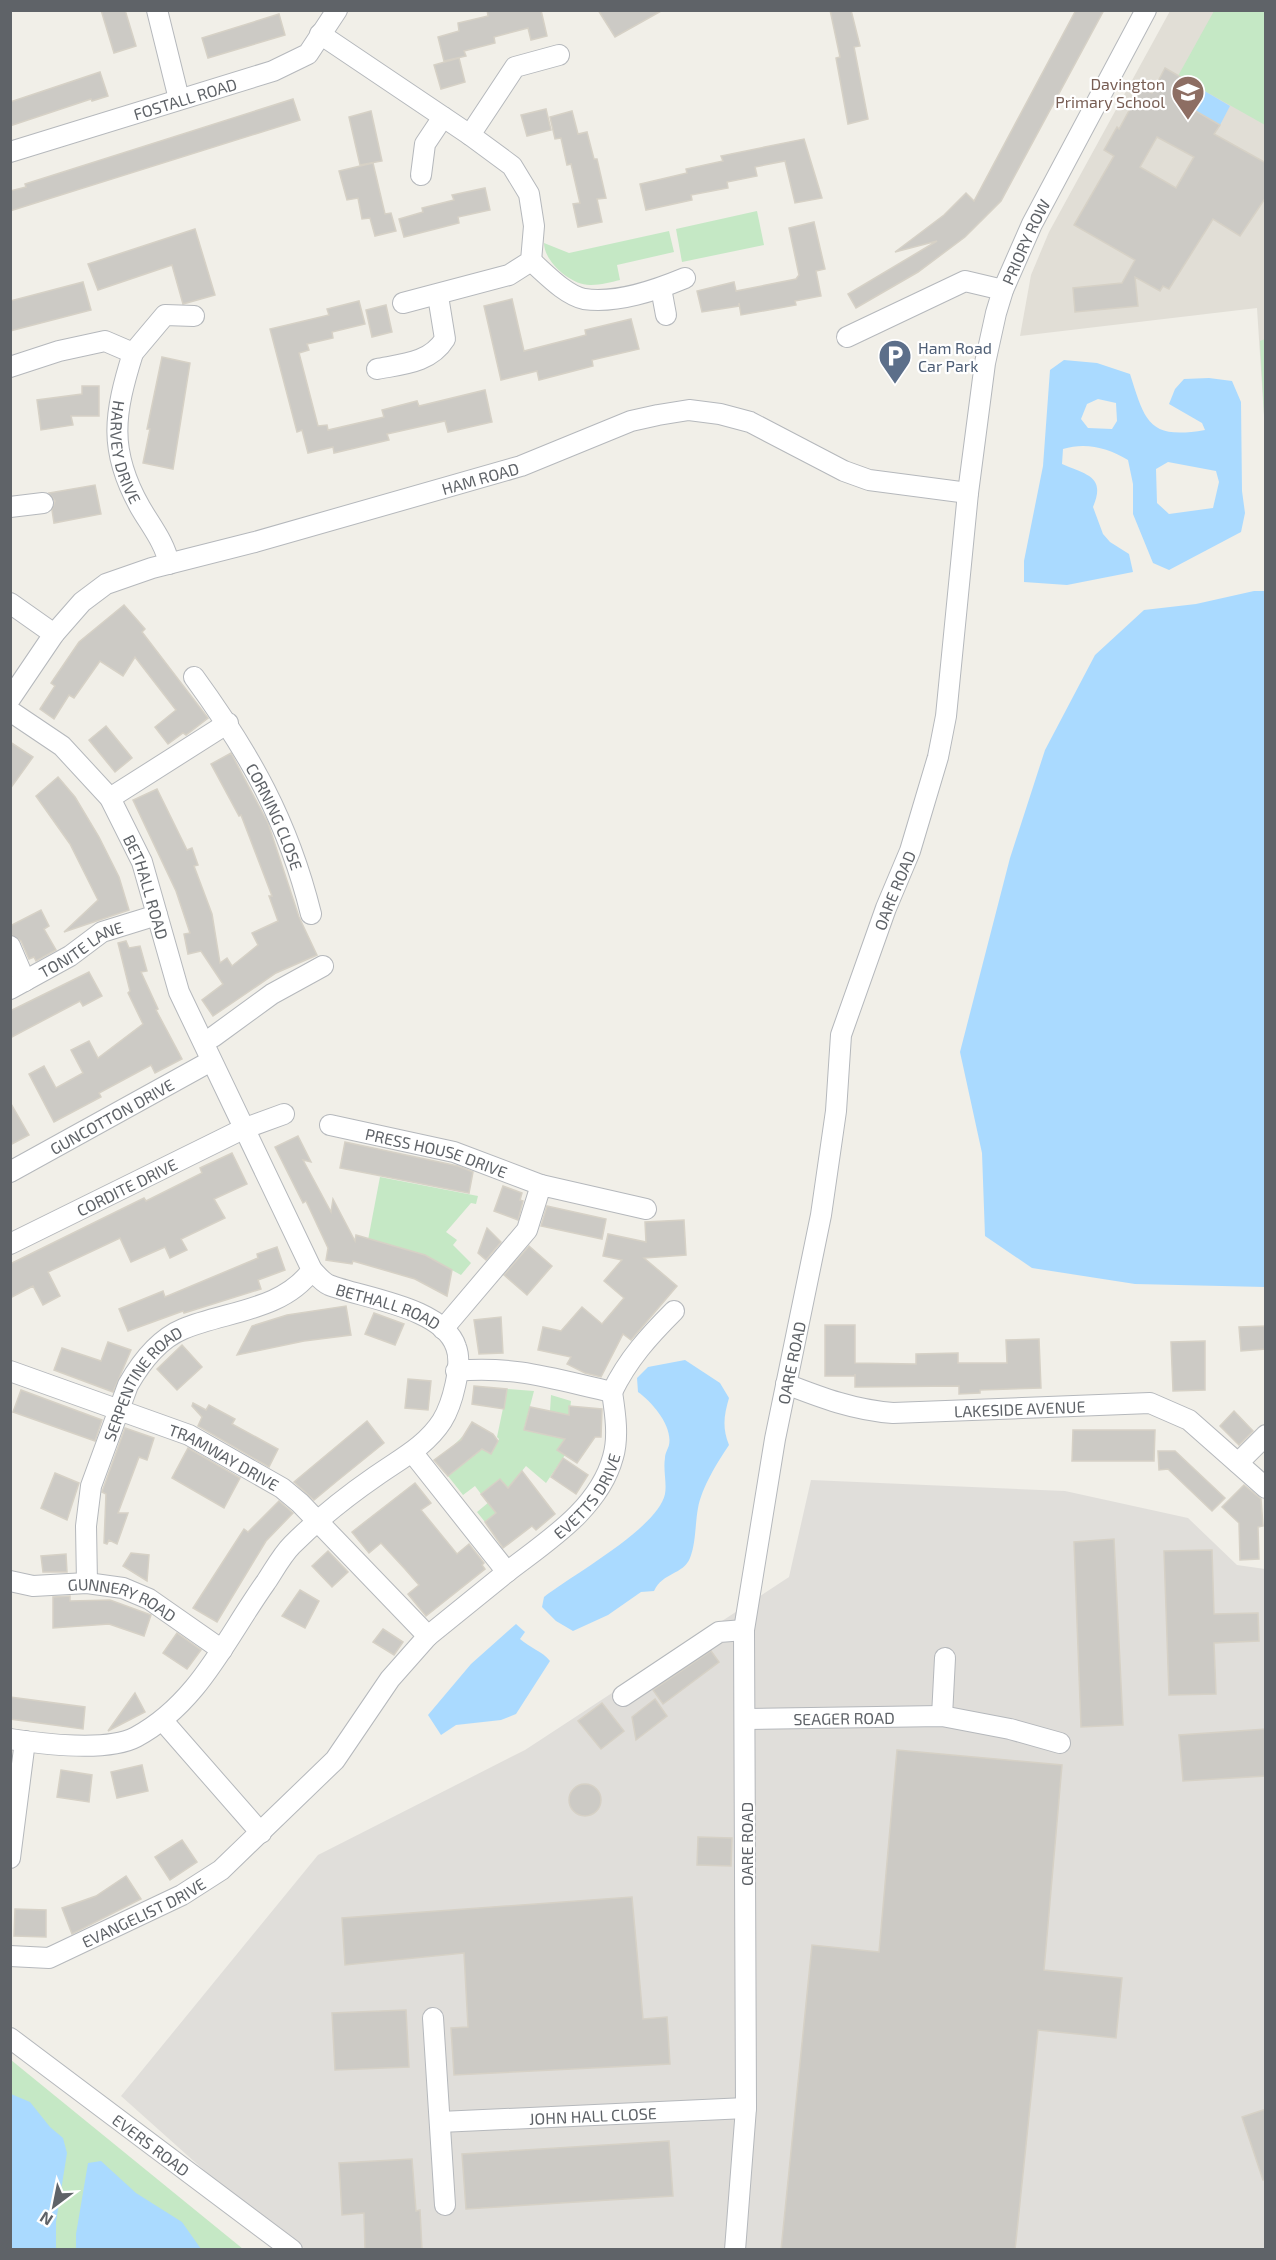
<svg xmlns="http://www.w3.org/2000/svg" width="1276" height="2260" font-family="'Exo 2',sans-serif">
<rect width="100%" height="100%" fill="#f1efe8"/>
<polygon fill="#e0deda" points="811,1480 1065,1491 1188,1518 1237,1565 1265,1569 1265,2249 305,2249 225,2189 121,2096 318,1855 525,1750 789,1577"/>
<polygon fill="#e1ded6" points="1170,11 1265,11 1265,432 1257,308 1020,336 1031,275 1049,232"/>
<g fill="#c5e8c5">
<polygon points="1214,11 1265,11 1265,125 1178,76"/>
<polygon points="757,211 764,245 682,262 676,229"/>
<path d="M669,231L674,252L617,265L620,280C611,282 601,285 591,285C572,286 544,262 544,243L569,253Z"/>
<polygon points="1265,339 1266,339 1265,432 1260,341"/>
<polygon points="380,1177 478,1196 476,1204 471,1203 446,1232 457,1240 453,1245 471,1263 461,1275 428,1257 368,1240"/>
<polygon points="507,1389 534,1391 524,1429 550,1411 551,1395 571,1401 565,1455 546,1483 526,1466 517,1477 537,1492 485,1522 477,1512 507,1487 500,1479 481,1494 475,1486 463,1495 448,1476 467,1461 454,1445 462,1437 491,1454 499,1439 497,1437"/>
<polygon points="11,2060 243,2249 11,2249"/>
</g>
<g fill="#aadaff" fill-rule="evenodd">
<polygon points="1191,83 1230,106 1220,125 1180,102"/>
<path d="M1064,360L1097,363L1130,374C1145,421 1148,440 1205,430L1202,423L1169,404L1175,389L1184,379L1209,378L1232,381L1241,402L1242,491L1245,513L1241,532L1169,570L1153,563L1133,514V484L1128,460C1108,448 1086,442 1063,449L1062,464C1087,475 1106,476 1093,507L1103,534L1110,542L1129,554L1133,572L1067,585L1024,582V561L1043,466L1050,370ZM1098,399L1116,403L1117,421L1112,429L1088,428L1081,419L1087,404ZM1168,462L1216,471L1219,482L1213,508L1169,514L1157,503L1156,469Z"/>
<polygon points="1254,591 1266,591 1265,1287 1135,1284 1032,1268 985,1236 982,1153 960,1052 1010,858 1045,750 1095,655 1144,610 1196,604"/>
<path d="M685,1360L720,1383L729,1398C724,1415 722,1428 729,1445C717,1463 702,1487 698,1508C695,1524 696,1543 690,1558C683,1575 663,1572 654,1591L641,1592L608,1615L573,1631L556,1621L542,1607L544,1597C572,1575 658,1528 665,1494C667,1483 663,1470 665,1458C665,1453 668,1449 669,1445C673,1426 652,1402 638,1392L637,1378L648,1367Z"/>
<path d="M516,1624L525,1632L520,1639C530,1648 542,1651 550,1661L516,1714L501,1720L456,1725L441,1735L428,1715L471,1664Z"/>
<polygon points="11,2094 30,2102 50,2127 63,2138 67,2153 56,2222 56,2249 11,2249"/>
<polygon points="101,2161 136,2193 182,2222 201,2249 76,2249 76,2234 88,2163"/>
</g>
<g fill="#cccac5" stroke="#d6d1c6" stroke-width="1.5" fill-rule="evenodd">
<polygon points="101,10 125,10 136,46 114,53"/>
<polygon points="487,10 541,10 547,36 531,40 528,28 494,37 495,43 464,51 466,56 444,61 438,37 459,31 458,23 488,16"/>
<polygon points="598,10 663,10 615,37"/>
<polygon points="830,10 851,10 860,46 854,47 868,119 848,124 836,58 840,57"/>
<polygon points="1076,10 1104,10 1001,201 965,237 918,272 856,308 848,294 937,241 895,252 944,215 966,193 974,201"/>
<polygon points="279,14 285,35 208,58 202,38"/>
<polygon points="459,58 465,82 441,89 434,65"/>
<path d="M1165,68L1191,83L1180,102L1220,125L1214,134L1266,163V197L1240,236L1213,219L1169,289L1163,286L1160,291L1135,277L1138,306L1075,312L1073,288L1122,283L1135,260L1074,225L1114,156L1104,150L1117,127L1119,129L1142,87L1152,93ZM1157,137L1194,157L1176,188L1140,167Z"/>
<polygon points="100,72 108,96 92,101 91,99 10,126 10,102"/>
<polygon points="293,99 300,120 10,211 10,191 26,187 25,184"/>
<polygon points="546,109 551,130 527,136 521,115"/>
<polygon points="371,111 382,161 360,165 349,117"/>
<polygon points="572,111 578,134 587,132 594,159 597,159 606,198 597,199 602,222 578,227 573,204 580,203 571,164 567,165 561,138 555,139 550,117"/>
<polygon points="804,139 822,198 795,203 785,161 755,167 757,176 727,182 728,188 691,195 692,200 646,210 640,184 687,173 686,169 723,161 721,156"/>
<polygon points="373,163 385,214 391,213 396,231 375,236 370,218 362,219 358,198 347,200 339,171"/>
<polygon points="485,188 490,210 458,217 459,223 404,237 399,219 423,212 422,208 454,200 452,195"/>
<polygon points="814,222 825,269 816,271 821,296 795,301 796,305 741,315 739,303 739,306 702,312 697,291 734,282 736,291 796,279 799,275 789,228"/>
<polygon points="195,229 215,295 183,304 172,265 98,290 88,264"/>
<polygon points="83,282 91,310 10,331 10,301"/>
<polygon points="512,299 524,351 586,335 585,330 631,319 639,349 592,360 593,366 539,380 537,371 501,380 484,306"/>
<polygon points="359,301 365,324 332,332 333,338 307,344 309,350 299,353 318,426 327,425 328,430 384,417 382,410 417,401 419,406 485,390 492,422 448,432 445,421 387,434 389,440 334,453 333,447 308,453 302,430 297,432 270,329 329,315 327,309"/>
<polygon points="386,305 392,332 372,337 366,310"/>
<polygon points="162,357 190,363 173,469 143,463 150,429 147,429"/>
<polygon points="82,386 99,386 99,416 71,416 73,425 41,430 37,400 82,394"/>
<polygon points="95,485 101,514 54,523 52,510 55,501 49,493"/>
<polygon points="124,605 145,629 142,632 208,718 186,735 183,733 168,744 155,727 176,710 135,657 123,676 100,661 74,698 69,695 54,719 40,709 55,686 51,683 79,642"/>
<polygon points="106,726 132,758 115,772 89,740"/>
<polygon points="10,742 33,757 10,789"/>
<polygon points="231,753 268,823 299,917 317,955 276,973 213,1016 202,1000 223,984 201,951 188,954 184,934 190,933 176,891 133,800 157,789 187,850 192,848 198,865 194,866 212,914 220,963 227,958 232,966 258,945 252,933 278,921 269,896 272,896 241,815 239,816 211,764"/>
<polygon points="58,777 75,797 99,837 119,877 129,910 64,932 98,900 70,844 36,796"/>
<polygon points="41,910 49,926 44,929 56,950 36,961 34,957 29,959 21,941 10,934 10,926"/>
<polygon points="126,941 129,948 140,946 147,971 141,972 158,1009 156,1010 182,1059 155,1073 151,1065 99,1093 101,1097 54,1122 29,1074 44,1066 56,1088 83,1073 71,1050 89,1041 98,1058 143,1024 128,993 130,991 118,943"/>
<polygon points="89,972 102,996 83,1006 80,1001 10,1038 10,1011"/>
<polygon points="10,1102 29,1135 10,1145"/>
<polygon points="298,1136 311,1162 303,1160 331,1212 333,1199 355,1241 356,1235 425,1255 452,1270 447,1296 415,1279 353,1261 352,1264 326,1260 328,1248 306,1201 303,1203 275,1147"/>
<polygon points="345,1142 458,1166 473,1172 469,1193 340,1168"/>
<polygon points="232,1153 247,1184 214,1199 225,1218 181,1239 187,1250 170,1258 165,1247 131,1262 120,1238 48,1272 60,1296 43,1305 33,1286 10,1298 10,1264 144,1198 146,1201 202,1173 200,1168"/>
<polygon points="503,1186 522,1193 520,1200 523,1201 518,1220 494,1211"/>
<polygon points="547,1206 606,1219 602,1239 541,1226"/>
<polygon points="684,1220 686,1255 644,1258 677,1286 631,1340 623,1334 601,1377 585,1373 567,1364 571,1357 538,1350 543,1327 561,1331 582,1307 602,1324 624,1298 604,1281 622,1260 603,1256 608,1234 646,1242 645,1222"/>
<polygon points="487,1228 501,1242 486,1260 478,1253"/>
<polygon points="529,1246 552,1266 527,1295 504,1275"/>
<polygon points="277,1247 285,1270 258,1280 261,1289 184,1313 183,1311 128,1331 119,1309 163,1291 165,1297 258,1258 257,1254"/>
<polygon points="346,1306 351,1335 304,1341 237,1355 252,1326 287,1315"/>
<polygon points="374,1313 404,1324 395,1345 365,1334"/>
<polygon points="501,1317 503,1353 479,1354 474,1320"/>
<polygon points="825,1325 855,1325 855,1363 916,1364 916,1354 958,1353 958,1363 1007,1363 1006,1340 1039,1339 1041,1388 980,1390 980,1393 959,1394 959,1386 855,1387 855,1374 855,1376 825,1376"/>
<polygon points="1266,1326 1266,1349 1241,1351 1239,1327"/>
<polygon points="1205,1341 1205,1390 1173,1391 1171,1342"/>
<polygon points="108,1342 131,1350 113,1392 54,1370 62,1348 101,1361"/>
<polygon points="182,1345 202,1367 177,1390 157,1369"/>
<polygon points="408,1379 431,1381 428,1410 405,1408"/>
<polygon points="474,1386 507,1389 504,1409 472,1404"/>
<polygon points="21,1390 102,1420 95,1441 13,1412"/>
<polygon points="193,1403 206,1410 209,1405 235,1419 232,1424 278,1449 269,1467 198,1426 202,1417 192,1406"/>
<polygon points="569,1406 602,1409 601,1437 595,1437 577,1463 557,1450 565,1439 524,1430 530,1407 569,1415"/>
<polygon points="1234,1411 1253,1431 1239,1445 1220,1426"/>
<polygon points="367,1421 384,1443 337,1481 314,1500 294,1482"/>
<polygon points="472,1422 493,1434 498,1441 491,1454 482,1449 448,1476 434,1460 461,1440"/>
<polygon points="125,1428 154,1438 147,1460 139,1457 118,1513 128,1513 117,1544 109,1540 107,1544 104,1543 106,1494 102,1492 103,1489"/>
<polygon points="1073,1430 1155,1430 1154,1461 1072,1461"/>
<polygon points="188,1448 240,1478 224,1508 172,1478"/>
<polygon points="1158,1451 1175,1451 1225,1498 1212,1511 1168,1469 1159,1470"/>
<polygon points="563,1458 588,1475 576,1494 551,1477"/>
<polygon points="522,1471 555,1514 536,1530 532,1526 503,1548 485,1522 496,1513 481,1494 500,1479 508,1488"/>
<polygon points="55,1473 79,1483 67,1520 41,1508"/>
<polygon points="415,1483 431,1503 421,1510 457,1554 469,1544 484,1563 482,1565 485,1569 426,1616 408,1594 419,1585 405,1569 381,1543 369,1553 352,1532"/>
<polygon points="1244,1485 1261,1499 1263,1526 1258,1527 1259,1559 1240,1560 1239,1523 1222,1507"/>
<polygon points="279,1501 293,1513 266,1541 217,1622 193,1608 244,1529 248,1532"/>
<polygon points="1114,1539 1123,1725 1081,1727 1074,1542"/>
<polygon points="1212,1550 1214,1614 1258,1613 1259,1641 1214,1643 1216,1694 1169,1695 1164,1551"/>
<polygon points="328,1551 348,1572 332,1587 312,1566"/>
<polygon points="131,1553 149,1555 147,1581 123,1566"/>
<polygon points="66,1554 67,1572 43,1572 41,1556"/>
<polygon points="300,1590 319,1601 305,1628 282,1616"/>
<polygon points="70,1596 70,1601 110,1600 151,1615 144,1636 109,1624 53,1628 53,1597"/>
<polygon points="383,1629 403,1642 394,1655 373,1642"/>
<polygon points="177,1633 201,1650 187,1669 163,1653"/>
<polygon points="711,1651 719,1662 663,1704 653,1690"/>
<polygon points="135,1693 145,1712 108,1731"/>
<polygon points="10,1697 85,1707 83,1729 10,1719"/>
<polygon points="655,1699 667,1716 636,1740 632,1717"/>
<polygon points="602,1703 624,1731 601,1749 578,1721"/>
<polygon points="1266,1729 1266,1776 1183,1781 1179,1735"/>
<polygon points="897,1750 1062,1765 1044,1970 1122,1978 1116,2038 1038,2030 1015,2250 781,2250 812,1945 879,1952"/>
<polygon points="142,1765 148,1791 117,1798 111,1772"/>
<polygon points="61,1770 92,1775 89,1802 57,1797"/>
<circle cx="585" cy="1800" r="16"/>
<polygon points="698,1837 732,1838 731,1866 697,1865"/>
<polygon points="182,1840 197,1862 170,1880 155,1857"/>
<polygon points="126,1876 141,1899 72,1934 62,1908 96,1896"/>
<polygon points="632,1897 643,2019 667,2017 670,2064 454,2075 451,2028 468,2027 464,1953 345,1965 342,1918"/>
<polygon points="15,1909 46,1910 46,1937 14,1936"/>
<polygon points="406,2010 409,2067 335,2070 332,2013"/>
<polygon points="1266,2109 1266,2180 1263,2180 1242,2117"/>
<polygon points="669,2141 673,2196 466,2209 462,2154"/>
<polygon points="412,2159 416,2211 420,2210 422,2250 365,2250 364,2213 342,2215 339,2163"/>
</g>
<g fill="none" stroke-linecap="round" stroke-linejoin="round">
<g stroke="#b5b8bc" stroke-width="22">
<g id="minor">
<polyline points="157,10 179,99"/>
<polyline points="320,34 470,135 512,166 529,194 534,226 531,261 509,275 403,303"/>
<polyline points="470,135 515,67 559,55"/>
<path id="s1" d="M10,152L273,71L308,54L337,10"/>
<polyline points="421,175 425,144 443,117"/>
<path d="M531,261C545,273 565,295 584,299C617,304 656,290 685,278"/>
<polyline points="661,288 666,315"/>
<polyline points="847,337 965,281 1003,290"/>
<polyline points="133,353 165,315 194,316"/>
<path id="s2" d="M10,367L59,351L105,341L133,353C114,414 108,450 140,507C151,526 165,543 169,564"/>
<path d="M377,369C403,364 430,363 445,339L438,296"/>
<polyline points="10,507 43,503"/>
<polyline points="10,603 54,634"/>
<path id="s3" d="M194,677C250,754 288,821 311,914"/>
<path id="s4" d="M10,699L54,634L82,602L106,584L152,568L255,542L521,466L631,421L658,415L689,410L720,414L750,422L844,471L869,480L968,493"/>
<path id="s5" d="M10,711L62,746L110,798L142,862L179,992L312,1270C317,1275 322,1282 329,1285C362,1298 443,1307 456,1347C463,1365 452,1405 442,1421C426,1446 400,1459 376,1476C347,1496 317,1520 292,1545C282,1555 274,1570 266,1582C226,1638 199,1703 136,1737C108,1752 42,1744 10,1739"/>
<polyline points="110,798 228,723"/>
<polyline points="10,946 25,981"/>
<path id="s6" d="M10,989L70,956L102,932L157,915"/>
<polyline points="213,1037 272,994 323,966"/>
<path id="s7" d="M330,1125L454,1152L541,1185"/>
<path id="s8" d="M10,1172L211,1061"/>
<path id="s9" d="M10,1244L243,1129L284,1114"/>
<polyline points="443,1329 527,1230 541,1185 646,1209"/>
<path id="s10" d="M10,1371L189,1435L282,1488L300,1503L428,1636L507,1572L412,1452"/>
<path d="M456,1371C513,1365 557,1380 612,1392C628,1359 649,1336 674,1311"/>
<path id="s11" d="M786,1384C822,1398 854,1410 893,1413L1150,1403L1189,1420L1266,1488"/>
<polyline points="1238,1463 1266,1435"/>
<path id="s12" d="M507,1572C547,1541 599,1509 613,1457C619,1437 615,1412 612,1392"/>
<path id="s13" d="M10,1581L33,1586L87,1583L123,1588L149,1599L222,1650"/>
<path id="s14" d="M87,1583L86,1526L91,1486L128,1385C140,1364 159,1339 183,1329C226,1311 282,1311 312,1270"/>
<polyline points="623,1696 719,1632 744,1630"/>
<polyline points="942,1716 945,1658"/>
<path id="s15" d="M746,1719L942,1716L1010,1729L1060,1743"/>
<polyline points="163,1721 261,1833"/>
<polyline points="10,1858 25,1741"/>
<path id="s16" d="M10,1956L49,1958L182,1895L221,1870L335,1760L390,1679L428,1636"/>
<polyline points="433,2018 445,2205"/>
<path id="s17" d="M10,2038L292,2250"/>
<path id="s18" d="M440,2122L746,2108"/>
<path id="s19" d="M735,2250L746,2108L744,1630L775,1439L821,1215L836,1111L841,1035L886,908L910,851L938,757L946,716L968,493L985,363L996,313L1003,290L1032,224L1146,10"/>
</g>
</g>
<use href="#minor" stroke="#fff" stroke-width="20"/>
</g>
<defs>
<g id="school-pin" transform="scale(1.725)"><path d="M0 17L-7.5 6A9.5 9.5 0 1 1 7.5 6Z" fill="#8d6e63" stroke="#fff"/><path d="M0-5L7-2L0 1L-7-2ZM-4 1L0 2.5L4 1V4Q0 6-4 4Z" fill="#fff"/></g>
<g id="parking-pin" transform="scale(1.725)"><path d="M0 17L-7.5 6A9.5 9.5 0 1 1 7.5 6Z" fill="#5c6f8a" stroke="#fff"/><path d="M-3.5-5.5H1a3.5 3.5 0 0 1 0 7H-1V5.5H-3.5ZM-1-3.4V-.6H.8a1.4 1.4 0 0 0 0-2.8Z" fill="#fff"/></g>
</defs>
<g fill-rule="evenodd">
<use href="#school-pin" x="1188" y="92"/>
<use href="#parking-pin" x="895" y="356"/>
</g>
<g text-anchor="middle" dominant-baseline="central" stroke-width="4.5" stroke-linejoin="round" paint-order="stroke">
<g font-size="16" fill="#785e54" stroke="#fff" text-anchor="end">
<text x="1165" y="83">Davington<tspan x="1165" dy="18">Primary School</tspan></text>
</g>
<g font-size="16" fill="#5f6368" stroke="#fff">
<text stroke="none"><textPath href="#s1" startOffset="183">FOSTALL ROAD</textPath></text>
<text stroke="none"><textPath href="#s19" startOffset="2044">PRIORY ROW</textPath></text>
<text stroke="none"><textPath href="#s2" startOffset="231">HARVEY DRIVE</textPath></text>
<text stroke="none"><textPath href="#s4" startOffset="540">HAM ROAD</textPath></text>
<text stroke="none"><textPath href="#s3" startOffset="162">CORNING CLOSE</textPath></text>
<text stroke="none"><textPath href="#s5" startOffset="230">BETHALL ROAD</textPath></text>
<text stroke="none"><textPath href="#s19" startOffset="1378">OARE ROAD</textPath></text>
<text stroke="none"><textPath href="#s6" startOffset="82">TONITE LANE</textPath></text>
<text stroke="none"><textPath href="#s8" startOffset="116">GUNCOTTON DRIVE</textPath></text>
<text stroke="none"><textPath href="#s7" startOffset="110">PRESS HOUSE DRIVE</textPath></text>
<text stroke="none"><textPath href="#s9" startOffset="130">CORDITE DRIVE</textPath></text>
<text stroke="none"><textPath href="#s5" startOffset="734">BETHALL ROAD</textPath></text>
<text stroke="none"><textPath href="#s19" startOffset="892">OARE ROAD</textPath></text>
<text stroke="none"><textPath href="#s14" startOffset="214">SERPENTINE ROAD</textPath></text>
<text stroke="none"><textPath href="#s11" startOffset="238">LAKESIDE AVENUE</textPath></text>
<text stroke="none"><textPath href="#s10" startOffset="231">TRAMWAY DRIVE</textPath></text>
<text stroke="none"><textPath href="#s12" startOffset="112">EVETTS DRIVE</textPath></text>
<text stroke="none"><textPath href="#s13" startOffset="116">GUNNERY ROAD</textPath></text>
<text stroke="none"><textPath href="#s15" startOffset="98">SEAGER ROAD</textPath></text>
<text transform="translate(746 1844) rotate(-90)">OARE ROAD</text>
<text stroke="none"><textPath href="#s16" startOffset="144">EVANGELIST DRIVE</textPath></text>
<text stroke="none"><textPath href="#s18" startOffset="153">JOHN HALL CLOSE</textPath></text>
<text stroke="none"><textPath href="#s17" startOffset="177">EVERS ROAD</textPath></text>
</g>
<g font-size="16" fill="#4e5e75" stroke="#fff" text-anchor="start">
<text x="918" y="347">Ham Road<tspan x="918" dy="18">Car Park</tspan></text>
</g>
</g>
<rect width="1276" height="2260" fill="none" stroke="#5f6368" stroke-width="24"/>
<g transform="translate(54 2206) rotate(212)" stroke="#ffffff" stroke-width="4.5" paint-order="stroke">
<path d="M0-4.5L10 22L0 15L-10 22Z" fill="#5f6368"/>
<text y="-9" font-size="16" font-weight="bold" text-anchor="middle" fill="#5f6368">N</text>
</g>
</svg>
